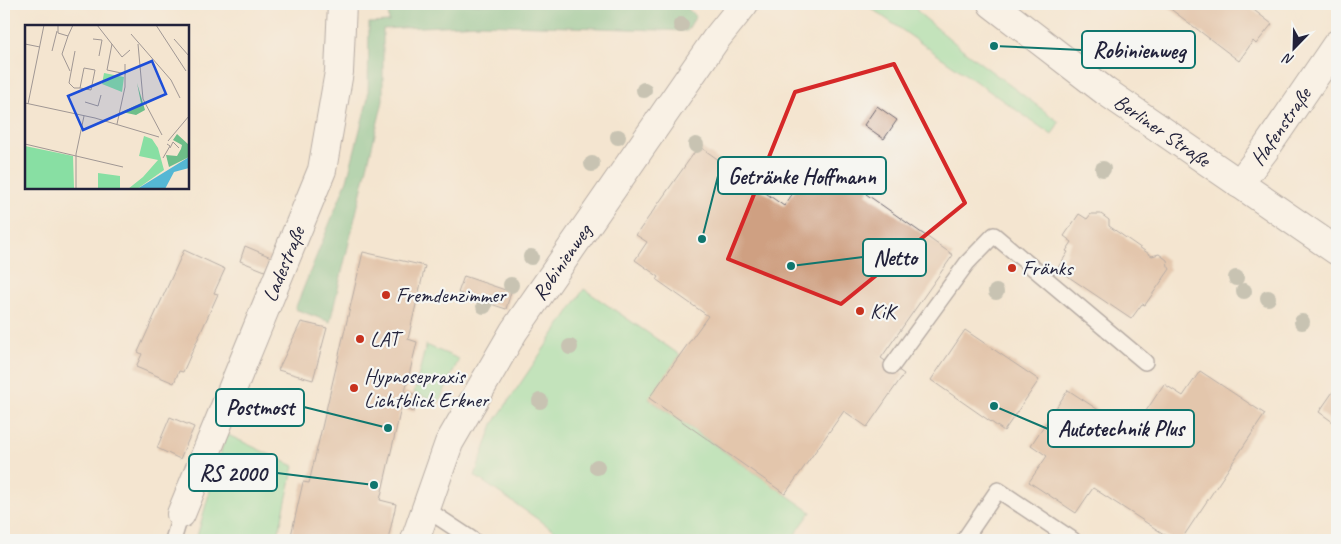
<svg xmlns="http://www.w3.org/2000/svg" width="1341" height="544" font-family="Caveat,sans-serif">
<rect width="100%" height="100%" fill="#f6f6f2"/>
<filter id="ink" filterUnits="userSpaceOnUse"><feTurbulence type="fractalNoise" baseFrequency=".02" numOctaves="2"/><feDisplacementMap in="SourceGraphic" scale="10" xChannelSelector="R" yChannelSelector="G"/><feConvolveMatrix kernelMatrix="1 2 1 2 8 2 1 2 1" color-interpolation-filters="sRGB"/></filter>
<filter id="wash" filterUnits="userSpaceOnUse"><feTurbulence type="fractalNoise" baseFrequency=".0096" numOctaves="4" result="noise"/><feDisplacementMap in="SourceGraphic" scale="20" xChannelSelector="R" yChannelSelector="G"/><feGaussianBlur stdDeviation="1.12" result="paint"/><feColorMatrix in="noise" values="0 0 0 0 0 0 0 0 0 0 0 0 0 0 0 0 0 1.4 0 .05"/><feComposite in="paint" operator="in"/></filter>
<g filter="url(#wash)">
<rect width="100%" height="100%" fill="#f4e5d0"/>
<g fill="#88dfa3" stroke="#55806f">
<polygon points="865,4 912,4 920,14 967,53 1059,122 1052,135"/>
<polygon points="584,289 680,355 649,399 811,512 791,540 568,540 475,476 493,424"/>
<polygon points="426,345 459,359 439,402 414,393"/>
<polygon points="226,434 294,466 277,540 196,540"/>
</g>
<polygon fill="#6ebe89" stroke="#487062" points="388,4 682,4 696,16 687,31 480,24 383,29 383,101 330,322 295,309 347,180 368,98 369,23 389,22"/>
<g id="blocks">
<g fill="#cfa082">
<polygon points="1164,4 1246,4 1272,24 1256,44 1253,41 1239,61"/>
<polygon points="877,106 897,120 884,139 864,125"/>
<polygon points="699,146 784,206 817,159 851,183 864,164 879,175 866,194 953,255 881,358 904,374 867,427 844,411 785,494 649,398 708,316 657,280 659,277 635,260 647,242 636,235"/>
<polygon points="1079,214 1087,219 1091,214 1101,214 1109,220 1109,226 1152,256 1159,254 1167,260 1168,266 1170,269 1145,305 1142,304 1131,319 1057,269 1068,252 1066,251 1072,242 1064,236"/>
<polygon points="245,246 271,257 265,271 240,261"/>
<polygon points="184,250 225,269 214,293 218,294 183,372 179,371 174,383 136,367 142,354 138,352"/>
<polygon points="363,252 425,266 408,339 417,342 405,392 418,395 414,412 401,408 380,500 396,504 388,540 290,540 303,482 309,483"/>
<polygon points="464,276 511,292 506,309 458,293"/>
<polygon points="301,322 327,328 313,380 278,370"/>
<polygon points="965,330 1039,380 1004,431 931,380"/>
<polygon points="1200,371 1265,414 1181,540 1173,540 1093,488 1076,513 1029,482 1047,456 1031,445 1068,390 1132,432 1164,384 1183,396"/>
<polygon points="1337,386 1337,425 1319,412"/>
<polygon points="170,417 194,427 180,459 157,448"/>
</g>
</g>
</g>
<g filter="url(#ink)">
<use href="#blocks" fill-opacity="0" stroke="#6c666f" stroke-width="1"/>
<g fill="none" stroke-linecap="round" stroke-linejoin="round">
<g stroke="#6c666f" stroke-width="18">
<g id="service">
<polyline points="892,366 967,263 994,235 1145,362"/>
<polyline points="426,509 473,540"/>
<polyline points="173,540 181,514"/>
<polyline points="964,540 998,490 1073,540"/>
</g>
</g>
<g stroke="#6c666f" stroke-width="30">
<g id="minor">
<path id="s1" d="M1239,184L1264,151L1337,44"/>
<path id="s2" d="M181,514L322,170L339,72L342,4"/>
<path id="s3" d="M415,540L449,443L514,331L716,39L744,4"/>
</g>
</g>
<g stroke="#6c666f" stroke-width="30">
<g id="secondary">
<path id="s4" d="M992,4L1105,91L1337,251"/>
</g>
</g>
<use href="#service" stroke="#fff" stroke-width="15"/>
<use href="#minor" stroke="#fff" stroke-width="28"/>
<use href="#secondary" stroke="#fff" stroke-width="28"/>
</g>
<g fill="#92998f">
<circle cx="681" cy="25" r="8"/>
<circle cx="644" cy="90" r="8"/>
<circle cx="618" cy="137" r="8"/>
<circle cx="696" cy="145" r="8"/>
<circle cx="592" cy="164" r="8"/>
<circle cx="1103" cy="169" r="8"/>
<circle cx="531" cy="257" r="8"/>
<circle cx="1236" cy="278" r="8"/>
<circle cx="511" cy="285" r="8"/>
<circle cx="1244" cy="291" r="8"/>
<circle cx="996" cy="292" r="8"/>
<circle cx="1268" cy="298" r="8"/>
<circle cx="484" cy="306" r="8"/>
<circle cx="1302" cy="322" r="8"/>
<circle cx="570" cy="347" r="8"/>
<circle cx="540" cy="401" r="8"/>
<circle cx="597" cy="467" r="8"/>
</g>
</g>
<path d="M0 0H1341V544H0ZM894,64L965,203L841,304L728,259L795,92Z" fill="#f4e5d0" fill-opacity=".55" fill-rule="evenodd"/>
<path fill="none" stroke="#d62828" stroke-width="4" stroke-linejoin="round" d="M894,64L965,203L841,304L728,259L795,92Z"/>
<g fill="#c8321e" stroke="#f6f6f2" stroke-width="2">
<circle cx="1012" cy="268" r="5"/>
<circle cx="386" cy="295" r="5"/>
<circle cx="860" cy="311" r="5"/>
<circle cx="360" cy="339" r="5"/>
<circle cx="354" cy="388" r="5"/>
</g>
<g text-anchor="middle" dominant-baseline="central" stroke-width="4.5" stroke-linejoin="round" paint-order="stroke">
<g font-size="21" fill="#22223b" stroke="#f6f6f2">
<text stroke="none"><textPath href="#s1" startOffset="71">Hafenstraße</textPath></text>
<text stroke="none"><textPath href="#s4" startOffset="212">Berliner Straße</textPath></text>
<text stroke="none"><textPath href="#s3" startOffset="316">Robinienweg</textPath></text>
<text stroke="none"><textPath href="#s2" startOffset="270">Ladestraße</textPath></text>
</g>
<g font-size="21" fill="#22223b" stroke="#f6f6f2" text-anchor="start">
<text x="1022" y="268">Fränks</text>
<text x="396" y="295">Fremdenzimmer</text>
<text x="870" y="311">KiK</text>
<text x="370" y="339">LAT</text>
<text x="364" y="376">Hypnosepraxis<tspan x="364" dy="24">Lichtblick Erkner</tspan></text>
</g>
</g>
<g transform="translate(25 25)">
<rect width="164" height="164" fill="#f4e5d0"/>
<path d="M79,48L99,52L97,67L77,59ZM119,111L127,114L133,123L139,145L112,164H103L118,152L133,135L114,131ZM0,121L48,131L49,163L0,164ZM73,148L95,151V164H73Z" fill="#88dfa3"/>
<path d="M112,58L120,85L111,90L97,87L116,78ZM152,109L164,120V132L144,142L141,130L152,131L156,124L157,120L148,115Z" fill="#6ebe89"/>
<path d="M164,132V143L149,147L140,164H112Z" fill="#55b7d4"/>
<path fill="none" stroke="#a09794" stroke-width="1" d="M33,0V8L43,11L48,0M72,0L97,32L105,25M131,0L161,46M106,9L146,55L155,73M43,11L37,29L45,46M68,14L77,15L74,31M149,14L164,31M0,19L15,22M87,19L82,45L101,49M113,19L118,74L137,110M27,26L32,6M50,26L44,58L49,63H55M59,43L70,45L66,65L55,63ZM60,77L73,81L76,70M0,78L70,93L134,112M3,79L19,0M92,99L100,62V39M143,116L164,91M0,119L98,142M145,123L148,117L154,123M138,133L145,121L142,119M51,164V129L59,91"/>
<path fill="#1d4ed8" fill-opacity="0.15" stroke="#1d4ed8" stroke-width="2.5" d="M127,36L141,69L58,105L43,71Z"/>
<rect width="164" height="164" fill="none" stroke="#22223b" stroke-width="2.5"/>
</g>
<path fill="none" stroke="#0f766e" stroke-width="2" d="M994 46L1082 50M702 239L718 176M791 266L863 257M388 428L304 407M994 406L1048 429M374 485L277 473"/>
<g fill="#0f766e" stroke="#f6f6f2" stroke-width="2">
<circle cx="994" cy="46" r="5"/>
<circle cx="702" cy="239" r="5"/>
<circle cx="791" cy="266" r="5"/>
<circle cx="388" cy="428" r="5"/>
<circle cx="994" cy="406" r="5"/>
<circle cx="374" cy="485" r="5"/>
</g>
<g fill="#f6f6f2" stroke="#0f766e" stroke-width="2">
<rect x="1082" y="31" width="113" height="37" rx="5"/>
<rect x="718" y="157" width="168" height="37" rx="5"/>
<rect x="863" y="239" width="63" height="37" rx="5"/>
<rect x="216" y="389" width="88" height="37" rx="5"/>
<rect x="1048" y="410" width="146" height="37" rx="5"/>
<rect x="189" y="454" width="88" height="37" rx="5"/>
</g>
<g font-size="22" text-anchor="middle" font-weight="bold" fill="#22223b">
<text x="1139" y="58">Robinienweg</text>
<text x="802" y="184">Getränke Hoffmann</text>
<text x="895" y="265">Netto</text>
<text x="260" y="415">Postmost</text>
<text x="1121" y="436">Autotechnik Plus</text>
<text x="233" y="481">RS 2000</text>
</g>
<rect width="1341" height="544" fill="none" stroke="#f6f6f2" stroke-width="20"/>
<g transform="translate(1294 48) rotate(203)" stroke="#f6f6f2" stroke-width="4" paint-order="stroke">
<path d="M0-4L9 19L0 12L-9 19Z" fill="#22223b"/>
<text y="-8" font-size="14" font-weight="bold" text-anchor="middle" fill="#22223b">N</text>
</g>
</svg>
